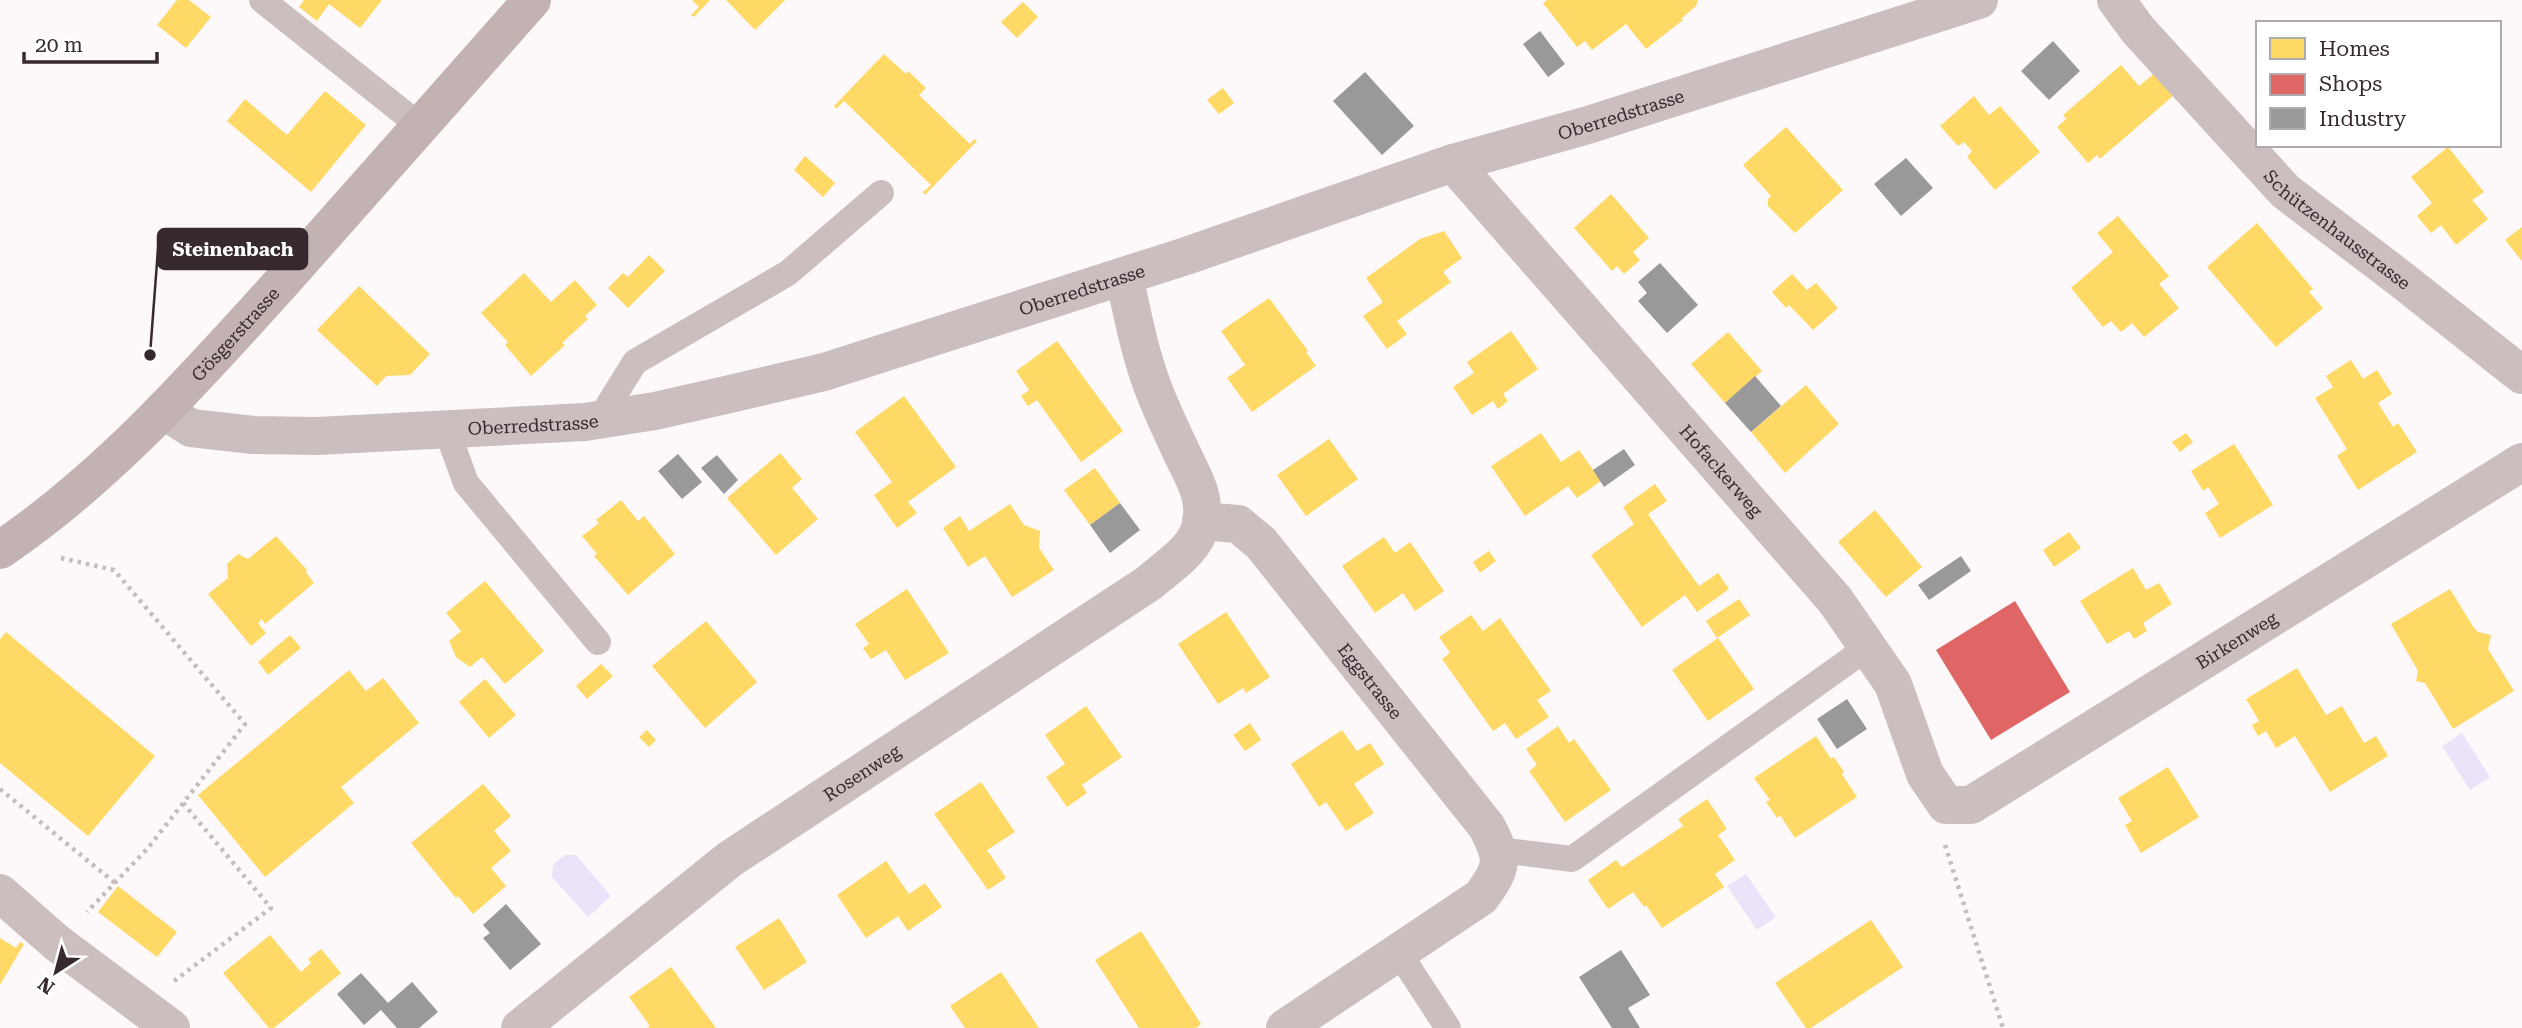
<svg xmlns="http://www.w3.org/2000/svg" width="2522" height="1028" font-family="'Roboto Serif',serif">
<rect width="100%" height="100%" fill="#fdf9fb"/>
<g fill="#ebe3fa">
<polygon points="2462,733 2490,777 2470,790 2442,746"/>
<polygon points="565,855 576,855 611,896 588,917 552,877 553,864"/>
<polygon points="1746,874 1776,917 1757,930 1727,886"/>
</g>
<g fill="#ffd966">
<polygon points="177,0 189,0 211,17 186,48 157,25"/>
<polygon points="304,0 382,0 360,28 329,4 317,21 299,7"/>
<polygon points="692,0 710,0 694,17 691,15 699,7"/>
<polygon points="726,0 785,0 755,30"/>
<polygon points="1547,0 1698,0 1696,6 1681,19 1683,20 1646,49 1626,24 1592,50 1585,41 1577,47 1543,3"/>
<polygon points="1023,2 1038,17 1017,38 1001,22"/>
<polygon points="884,54 906,74 908,71 926,88 919,95 970,144 974,139 977,141 925,195 923,192 931,185 844,101 836,109 834,106"/>
<polygon points="2121,65 2139,86 2155,73 2174,95 2100,159 2097,155 2088,163 2057,127 2066,119 2063,115"/>
<polygon points="1223,88 1234,103 1219,114 1207,100"/>
<polygon points="325,91 366,125 311,192 227,121 245,99 287,135"/>
<polygon points="1974,96 1989,115 2000,106 2040,152 1995,190 1967,157 1972,151 1964,142 1958,146 1940,126"/>
<polygon points="1786,127 1843,190 1795,233 1768,206 1768,199 1771,196 1743,165"/>
<polygon points="2448,147 2484,192 2472,200 2488,219 2456,245 2441,225 2431,233 2417,216 2432,203 2411,177"/>
<polygon points="805,156 835,183 823,197 794,170"/>
<polygon points="1611,194 1649,238 1633,252 1640,260 1624,274 1617,266 1612,271 1574,228"/>
<polygon points="2118,216 2169,276 2159,284 2179,308 2144,337 2132,323 2121,332 2111,321 2103,327 2071,288 2113,252 2097,233"/>
<polygon points="2257,223 2313,289 2309,292 2323,308 2276,347 2207,267"/>
<polygon points="2522,227 2522,261 2505,240"/>
<polygon points="1444,231 1462,258 1443,272 1451,282 1397,321 1407,334 1387,349 1363,316 1383,302 1366,278 1420,239"/>
<polygon points="649,255 665,271 628,308 608,288 623,273 628,277"/>
<polygon points="524,273 551,302 575,280 597,305 585,316 588,319 562,343 565,345 531,376 505,345 508,342 481,313"/>
<polygon points="1792,274 1807,290 1816,283 1838,308 1813,330 1789,305 1786,308 1772,292"/>
<polygon points="359,286 430,354 410,375 386,376 377,386 317,330"/>
<polygon points="1269,298 1308,351 1306,352 1316,366 1252,412 1227,378 1245,365 1221,331"/>
<polygon points="1511,331 1538,369 1503,394 1508,401 1498,409 1493,401 1472,415 1453,387 1474,373 1467,362"/>
<polygon points="1728,332 1762,371 1725,403 1691,364"/>
<polygon points="1057,341 1123,431 1081,462 1037,400 1028,406 1021,396 1029,390 1016,371"/>
<polygon points="2351,360 2363,379 2377,370 2392,394 2378,403 2393,427 2398,423 2417,452 2358,490 2337,456 2347,449 2315,398 2333,387 2326,376"/>
<polygon points="1806,385 1839,424 1785,473 1751,432"/>
<polygon points="904,396 956,467 908,502 917,513 897,528 874,495 892,482 855,432"/>
<polygon points="1541,433 1561,462 1579,450 1601,481 1577,498 1568,486 1525,516 1491,466"/>
<polygon points="2186,433 2193,442 2180,452 2172,442"/>
<polygon points="1329,439 1358,479 1306,516 1277,475"/>
<polygon points="2234,444 2273,505 2220,538 2205,513 2219,504 2208,487 2203,491 2191,471"/>
<polygon points="780,453 802,479 792,488 818,519 776,555 727,498"/>
<polygon points="1095,468 1120,503 1090,525 1064,490"/>
<polygon points="1655,484 1667,501 1648,514 1673,550 1699,586 1718,573 1729,589 1697,612 1685,595 1642,627 1591,555 1634,524 1623,507"/>
<polygon points="621,500 638,521 644,516 675,554 628,595 594,556 597,554 582,536 599,523 596,520"/>
<polygon points="1010,504 1024,525 1040,531 1039,548 1054,570 1012,597 985,556 968,567 943,528 960,516 969,531"/>
<polygon points="1875,510 1922,567 1886,597 1838,542"/>
<polygon points="2069,532 2081,548 2054,567 2043,550"/>
<polygon points="276,536 307,570 306,572 314,583 265,624 262,619 258,623 266,633 251,646 208,594 228,578 227,564 238,554 248,559"/>
<polygon points="1384,537 1395,553 1410,542 1444,591 1415,611 1403,593 1375,613 1342,566"/>
<polygon points="1489,551 1496,561 1480,573 1473,562"/>
<polygon points="2133,568 2146,590 2159,583 2172,604 2143,623 2147,631 2134,639 2129,631 2107,644 2080,601"/>
<polygon points="485,581 544,651 505,684 482,657 470,667 456,657 449,641 461,631 446,613"/>
<polygon points="907,589 949,653 905,680 886,650 871,659 863,648 869,644 855,624"/>
<polygon points="2450,589 2474,628 2478,632 2491,635 2488,649 2514,691 2453,729 2425,683 2416,681 2418,671 2391,624"/>
<polygon points="1739,599 1750,615 1717,638 1706,621"/>
<polygon points="1226,612 1270,677 1246,693 1243,688 1218,704 1178,644"/>
<polygon points="1471,615 1483,631 1500,618 1551,691 1537,700 1549,717 1516,739 1505,723 1493,731 1442,659 1450,653 1439,637"/>
<polygon points="706,621 757,682 705,728 652,666"/>
<polygon points="6,632 155,756 88,836 0,763 0,639"/>
<polygon points="290,635 301,648 268,675 258,662"/>
<polygon points="1718,638 1754,689 1708,721 1672,670"/>
<polygon points="601,664 613,676 587,699 576,686"/>
<polygon points="2297,668 2326,715 2342,706 2364,743 2376,736 2388,756 2330,792 2295,736 2276,748 2266,731 2258,736 2252,725 2259,721 2246,699"/>
<polygon points="349,670 366,691 383,678 419,723 341,787 354,803 265,877 198,795"/>
<polygon points="485,679 516,715 489,738 459,702"/>
<polygon points="1086,706 1122,757 1082,785 1087,793 1067,807 1046,777 1065,764 1045,735"/>
<polygon points="1250,723 1261,740 1245,751 1233,735"/>
<polygon points="1558,726 1569,743 1574,739 1611,790 1565,822 1529,771 1537,765 1526,749"/>
<polygon points="647,730 656,740 649,747 639,737"/>
<polygon points="1342,730 1357,751 1370,743 1384,764 1354,784 1374,813 1346,831 1326,802 1319,807 1291,764"/>
<polygon points="1816,736 1831,759 1834,757 1844,772 1842,774 1857,797 1795,838 1780,815 1777,818 1766,802 1770,800 1754,778"/>
<polygon points="2168,767 2199,817 2141,853 2125,825 2132,821 2118,798"/>
<polygon points="981,782 1015,832 987,850 1006,878 988,890 934,814"/>
<polygon points="483,784 511,816 494,831 511,851 491,868 506,886 473,914 458,896 456,898 411,843"/>
<polygon points="1707,799 1727,829 1718,835 1735,860 1715,874 1724,887 1662,928 1646,905 1644,907 1633,892 1608,909 1588,880 1616,860 1622,867 1683,826 1678,819"/>
<polygon points="886,861 909,894 925,883 942,907 908,931 898,916 866,938 837,895"/>
<polygon points="118,886 177,932 157,957 98,912"/>
<polygon points="779,918 807,962 764,990 735,947"/>
<polygon points="1871,920 1903,967 1811,1028 1806,1028 1775,983"/>
<polygon points="1141,931 1201,1024 1196,1028 1139,1028 1095,960"/>
<polygon points="270,935 301,972 311,963 308,959 321,949 341,973 274,1028 269,1028 223,973"/>
<polygon points="0,938 16,948 20,942 24,944 0,985"/>
<polygon points="671,967 716,1028 647,1028 650,1026 629,997"/>
<polygon points="1001,972 1039,1028 965,1028 950,1006"/>
</g>
<polygon fill="#e06666" points="2015,601 2070,692 1991,740 1936,650"/>
<g fill="#999">
<polygon points="1540,31 1565,64 1548,77 1523,44"/>
<polygon points="2053,41 2080,71 2049,100 2021,71"/>
<polygon points="1365,72 1414,126 1382,155 1333,101"/>
<polygon points="1906,158 1933,188 1901,216 1874,184"/>
<polygon points="1660,263 1698,305 1667,333 1638,301 1647,293 1638,282"/>
<polygon points="1755,376 1781,406 1751,432 1725,403"/>
<polygon points="1624,449 1635,465 1604,487 1593,470"/>
<polygon points="678,454 702,482 682,499 658,471"/>
<polygon points="717,455 738,480 724,494 701,468"/>
<polygon points="1120,503 1140,530 1110,553 1090,525"/>
<polygon points="1961,556 1971,571 1929,600 1918,585"/>
<polygon points="1847,699 1867,729 1837,749 1817,719"/>
<polygon points="506,904 541,944 510,970 483,938 490,933 483,925"/>
<polygon points="1621,950 1650,995 1628,1008 1640,1028 1612,1028 1579,977"/>
<polygon points="361,973 388,1003 412,982 438,1012 419,1028 397,1028 381,1010 364,1025 337,994"/>
</g>
<g fill="none" stroke-linecap="round" stroke-linejoin="round">
<g stroke="#c5bcbb" stroke-width="4.5" stroke-dasharray="3.5 5" stroke-linecap="butt">
<polyline points="61,558 114,570 245,724 148,848 87,912"/>
<polyline points="0,789 115,883"/>
<polyline points="1945,845 2003,1028"/>
<polyline points="174,981 271,908 183,803"/>
</g>
<g stroke="#cbbebe" stroke-width="26">
<polyline points="262,0 420,126"/>
<polyline points="599,420 635,362 788,273 881,193"/>
<polyline points="446,428 466,483 598,642"/>
<polyline points="1500,850 1572,859 1868,647"/>
<polyline points="1399,953 1448,1028"/>
</g>
<g stroke="#cbbebe" stroke-width="38">
<path id="s1" d="M2116,0L2138,30L2285,191L2402,280L2522,375"/>
<path id="s2" d="M1453,163L1835,600L1893,684L1925,774L1946,805H1971L2522,462"/>
<path id="s3" d="M163,410L191,428L253,435L317,436L585,422L655,411L730,394L824,372L1186,256L1453,163L1588,125L1979,0"/>
<path id="s4" d="M1201,521L1238,524L1261,543L1487,827C1504,860 1503,867 1481,897L1285,1028"/>
<polyline points="0,893 57,943 171,1028"/>
<path id="s5" d="M520,1028L730,859L1149,583C1167,567 1196,550 1201,524C1207,495 1191,474 1180,449C1170,428 1160,407 1152,385C1139,350 1132,312 1124,276"/>
</g>
<path stroke="#c2b2b1" stroke-width="38" id="s6" d="M0,550C108,477 196,377 283,281C366,187 449,94 532,0"/>
</g>
<g text-anchor="middle" dominant-baseline="central" stroke-width="7" stroke-linejoin="round" paint-order="stroke">
<g font-size="18" fill="#362a2e" stroke="#fff">
<text stroke="none"><textPath href="#s3" startOffset="1510">Oberredstrasse</textPath></text>
<text stroke="none"><textPath href="#s1" startOffset="320">Schützenhausstrasse</textPath></text>
<text stroke="none"><textPath href="#s3" startOffset="943">Oberredstrasse</textPath></text>
<text stroke="none"><textPath href="#s6" startOffset="320">Gösgerstrasse</textPath></text>
<text stroke="none"><textPath href="#s3" startOffset="376">Oberredstrasse</textPath></text>
<text stroke="none"><textPath href="#s2" startOffset="408">Hofackerweg</textPath></text>
<text stroke="none"><textPath href="#s2" startOffset="1153">Birkenweg</textPath></text>
<text stroke="none"><textPath href="#s4" startOffset="243">Eggstrasse</textPath></text>
<text stroke="none"><textPath href="#s5" startOffset="427">Rosenweg</textPath></text>
</g>
</g>
<path fill="none" stroke="#362a2e" stroke-width="2.5" d="M150 355L158 249"/>
<circle fill="#362a2e" stroke="#fff" stroke-width="2.5" cx="150" cy="355" r="7"/>
<rect fill="#362a2e" stroke="#362a2e" stroke-width="2.5" x="158" y="229" width="149" height="40" rx="7"/>
<g font-size="19" text-anchor="middle" font-weight="bold" fill="#fff">
<text x="233" y="256">Steinenbach</text>
</g>
<rect x="2256" y="21" width="245" height="126" fill="#ffffff" stroke="#afaaab" stroke-width="2"/>
<rect x="2270" y="38" width="35" height="21" fill="#ffd966" stroke="#afaaab" stroke-width="2"/>
<text x="2319" y="56" font-size="21" fill="#362a2e">Homes</text>
<rect x="2270" y="74" width="35" height="21" fill="#e06666" stroke="#afaaab" stroke-width="2"/>
<text x="2319" y="91" font-size="21" fill="#362a2e">Shops</text>
<rect x="2270" y="108" width="35" height="21" fill="#999999" stroke="#afaaab" stroke-width="2"/>
<text x="2319" y="126" font-size="21" fill="#362a2e">Industry</text>
<g transform="translate(56 972) rotate(216)" stroke="#ffffff" stroke-width="5" paint-order="stroke">
<path d="M0-5L12 26L0 18L-12 26Z" fill="#362a2e"/>
<text y="-10" font-size="19" font-weight="bold" text-anchor="middle" fill="#362a2e">N</text>
</g>
<path d="M24 52v10h133v-10" fill="none" stroke="#362a2e" stroke-width="3.5"/>
<text x="35" y="52" font-size="21" fill="#362a2e" stroke="#ffffff" stroke-width="5" paint-order="stroke">20 m</text>
</svg>
